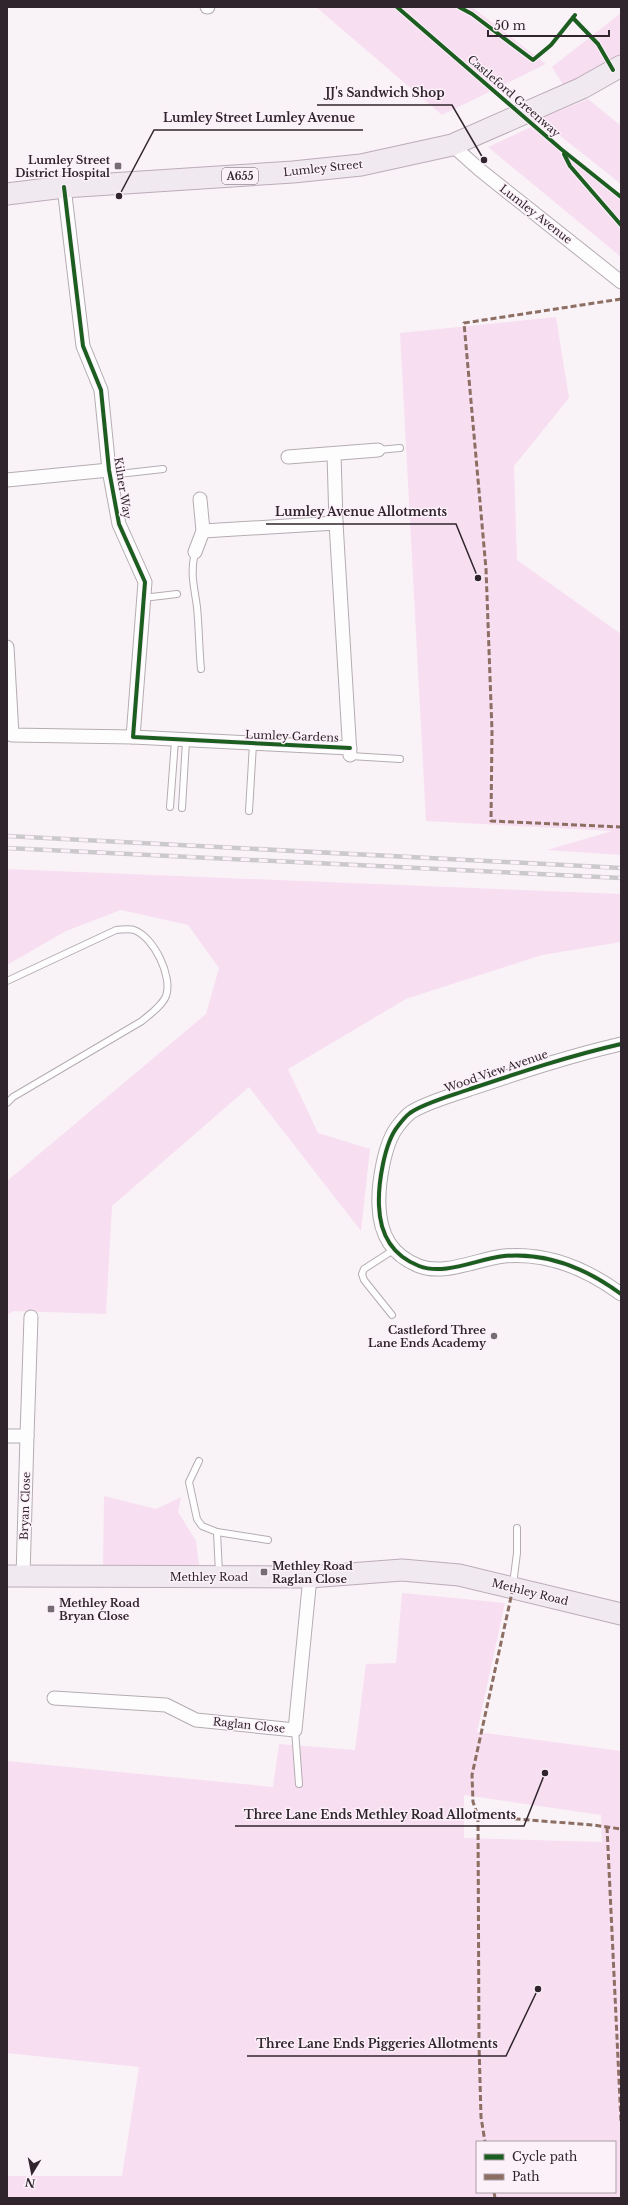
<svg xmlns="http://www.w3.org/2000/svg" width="628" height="2205" font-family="'Libre Baskerville',serif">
<rect width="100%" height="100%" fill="#f9f3f8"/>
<g fill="#f8def1" fill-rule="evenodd">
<polygon points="316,7 472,7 546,64 442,115"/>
<polygon points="621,13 621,56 566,89 552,67"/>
<polygon points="588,99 621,126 621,184 539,119"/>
<polygon points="533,126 621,199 621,257 488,147"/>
<polygon points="556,317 569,398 514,466 517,560 621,634 621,855 547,850 612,831 426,821 400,333"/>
<polygon points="7,869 621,894 621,942 542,955 406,999 288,1069 318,1133 370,1149 361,1231 249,1087 112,1206 106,1314 14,1311 7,1315 7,1181 206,1014 219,968 188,925 121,910 66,931 7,965"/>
<polygon points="104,1496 156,1509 181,1497 178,1512 196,1541 199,1565 103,1568"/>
<path d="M402,1593L505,1603L477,1732L621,1751V2198H7V2176H122L139,2067L7,2053V1761L273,1787L279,1744L355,1750L366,1664L396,1663ZM464,1795L601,1815L602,1842L464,1838ZM477,2142H615V2192H477Z"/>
</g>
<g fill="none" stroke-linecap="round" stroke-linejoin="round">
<g stroke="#b4acb2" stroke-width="8">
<g id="service">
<polyline points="378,450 400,448"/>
<polyline points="110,475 163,469"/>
<path d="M195,552C190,574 194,585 197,607C199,627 199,648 201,669"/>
<polyline points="143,598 177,594"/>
<polyline points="350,756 400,759"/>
<polyline points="170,807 175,741"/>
<polyline points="182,808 186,741"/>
<polyline points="249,811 253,744"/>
<path d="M7,981L116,930C121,930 129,928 134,930C154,937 173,977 166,996C162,1006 150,1014 142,1021L13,1097L7,1103"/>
<polyline points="392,1315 364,1280 362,1274 364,1269 395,1249"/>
<polyline points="199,1461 189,1482 197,1519 202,1526 217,1532 268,1540"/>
<polyline points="217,1532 219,1573"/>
<polyline points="513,1584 517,1553 517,1528"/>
<polyline points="295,1730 299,1784"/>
</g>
</g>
<g stroke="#b4acb2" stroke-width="15">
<g id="minor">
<polyline points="207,7 208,7"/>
<polyline points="452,145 480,170 621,282"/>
<polyline points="64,187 83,346 101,390 109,470 119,524 145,582 133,737 350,748"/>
<polyline points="334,454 336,523 350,755"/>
<polyline points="288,457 378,450"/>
<polyline points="7,480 109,470"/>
<polyline points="203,531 336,523"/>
<polyline points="195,552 203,531 200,499"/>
<polyline points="7,647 12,735 133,737"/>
<path d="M621,1044C569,1056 521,1072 470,1089C454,1095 424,1103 410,1113C406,1116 401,1122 398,1126C384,1143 378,1185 379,1206C380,1234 391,1255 419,1266C445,1276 477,1259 504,1256C547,1252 587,1269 621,1294"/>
<polyline points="7,1436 27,1436 23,1577"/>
<polyline points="27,1436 31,1317"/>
<polyline points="54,1698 166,1705 196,1720 295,1730 310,1577"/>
</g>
</g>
<g stroke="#bcacb9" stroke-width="23">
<g id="primary">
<polyline points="7,194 64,187 293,172 361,165 452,145 582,88 621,66"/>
<polyline points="7,1576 310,1577 402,1570 459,1575 621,1614"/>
</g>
</g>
<use href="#service" stroke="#fefdfe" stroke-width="6"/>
<use href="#minor" stroke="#fefdfe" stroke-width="13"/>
<use href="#primary" stroke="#f0e9ef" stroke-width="21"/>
<g stroke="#cbc9cb" stroke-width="4.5">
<g id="rail">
<polyline points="7,836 621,868"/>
<polyline points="7,848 621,878"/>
</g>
</g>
<use href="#rail" stroke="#fcf0f9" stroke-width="3" stroke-dasharray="9" stroke-linecap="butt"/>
<g stroke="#8d6e63" stroke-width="3" stroke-dasharray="6 3" stroke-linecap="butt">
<polyline points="621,299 464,323 486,569 492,731 491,821 621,827"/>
<polyline points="513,1588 472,1775 473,1802 478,1816 593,1825 621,1829"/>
<polyline points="478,1816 479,2044 481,2117 485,2142"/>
<polyline points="607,1827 621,2122"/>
<polyline points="494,2192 495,2198"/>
</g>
<g stroke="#fcf0f9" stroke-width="6">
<g id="cycleway">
<polyline points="397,7 561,149 621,197"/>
<polyline points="459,7 472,14 533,60 551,45 575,15"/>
<polyline points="573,18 598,44 613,70"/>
<polyline points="564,154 570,166 621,225"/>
<polyline points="64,187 83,346 101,390 109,470 119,524 145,582 133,737 350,748"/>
<path d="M621,1044C569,1056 521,1072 470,1089C454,1095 424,1103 410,1113C406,1116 401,1122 398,1126C384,1143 378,1185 379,1206C380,1234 391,1255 419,1266C445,1276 477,1259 504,1256C547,1252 587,1269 621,1294"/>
</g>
</g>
<use href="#cycleway" stroke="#1b5e20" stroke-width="4"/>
</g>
<g fill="#766d74" stroke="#fcf0f9" stroke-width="1.5">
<rect x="114" y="162" width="8" height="8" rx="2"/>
<circle cx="494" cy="1336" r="4"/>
<rect x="260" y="1568" width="8" height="8" rx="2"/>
<rect x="47" y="1605" width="8" height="8" rx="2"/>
</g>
<g text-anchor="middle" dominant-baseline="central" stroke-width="3" stroke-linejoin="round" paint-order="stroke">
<rect fill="#fcf0f9" stroke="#6d626a" stroke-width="1" x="222" y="168" width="36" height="16" rx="3"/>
<g font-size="10" font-weight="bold" fill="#30252d">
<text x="240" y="176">A655</text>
</g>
<g font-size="11" fill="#30252d" stroke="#fcf0f9">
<text transform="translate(514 96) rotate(41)">Castleford Greenway</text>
<text transform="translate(323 168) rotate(-6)">Lumley Street</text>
<text transform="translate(536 214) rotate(38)">Lumley Avenue</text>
<text transform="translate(123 488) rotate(81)">Kilner Way</text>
<text transform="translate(292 736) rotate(2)">Lumley Gardens</text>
<text transform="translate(496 1071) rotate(-19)">Wood View Avenue</text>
<text transform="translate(25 1506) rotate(-88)">Bryan Close</text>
<text x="209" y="1577">Methley Road</text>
<text transform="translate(530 1592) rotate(14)">Methley Road</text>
<text transform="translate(249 1725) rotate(6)">Raglan Close</text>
</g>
<g font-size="11" font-weight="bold" fill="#30252d" stroke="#fcf0f9" text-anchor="end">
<text x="110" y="160">Lumley Street<tspan x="110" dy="13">District Hospital</tspan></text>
<text x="486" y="1330">Castleford Three<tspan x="486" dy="13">Lane Ends Academy</tspan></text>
<text x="272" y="1566" text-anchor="start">Methley Road<tspan x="272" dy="13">Raglan Close</tspan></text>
<text x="59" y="1603" text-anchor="start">Methley Road<tspan x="59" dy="13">Bryan Close</tspan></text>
</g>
</g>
<path fill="none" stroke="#30252d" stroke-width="1.5" d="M484 160L452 105H317M119 196L154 130H363M478 578L456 524H266M545 1773L524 1826H235M538 1989L506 2056H247"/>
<g fill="#30252d" stroke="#fcf0f9" stroke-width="1.5">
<circle cx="484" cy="160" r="4"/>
<circle cx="119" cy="196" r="4"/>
<circle cx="478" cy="578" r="4"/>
<circle cx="545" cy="1773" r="4"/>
<circle cx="538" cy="1989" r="4"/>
</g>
<g font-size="12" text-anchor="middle" font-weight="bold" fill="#30252d" stroke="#fcf0f9" stroke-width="3" stroke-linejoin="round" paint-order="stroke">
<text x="385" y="97">JJ's Sandwich Shop</text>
<text x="259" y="122">Lumley Street Lumley Avenue</text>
<text x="361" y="516">Lumley Avenue Allotments</text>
<text x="380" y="1819">Three Lane Ends Methley Road Allotments</text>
<text x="377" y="2048">Three Lane Ends Piggeries Allotments</text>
</g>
<rect width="628" height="2205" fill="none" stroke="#30252d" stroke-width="16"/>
<rect x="476" y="2141" width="140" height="52" fill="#fcf0f9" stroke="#aa9fa7"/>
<rect x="484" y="2154" width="20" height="6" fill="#1b5e20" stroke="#aa9fa7"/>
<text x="512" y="2161" font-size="12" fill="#30252d">Cycle path</text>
<rect x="484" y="2174" width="20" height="6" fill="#8d6e63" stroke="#aa9fa7"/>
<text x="512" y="2181" font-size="12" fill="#30252d">Path</text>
<g transform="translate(32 2173) rotate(190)" stroke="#fcf0f9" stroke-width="3" paint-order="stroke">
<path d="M0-3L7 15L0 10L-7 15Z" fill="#30252d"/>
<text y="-6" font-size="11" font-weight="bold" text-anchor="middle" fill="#30252d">N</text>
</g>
<path d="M488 30v6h121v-6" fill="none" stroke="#30252d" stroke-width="2"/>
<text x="494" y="30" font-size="12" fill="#30252d" stroke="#fcf0f9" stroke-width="3" paint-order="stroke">50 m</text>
</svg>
